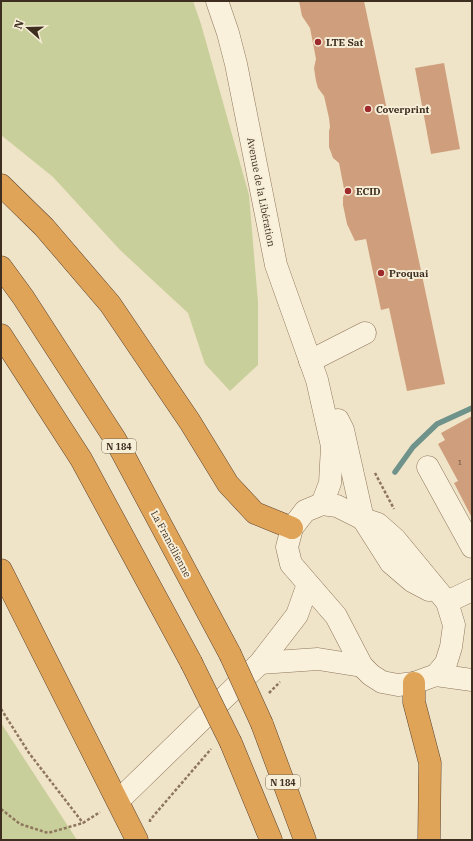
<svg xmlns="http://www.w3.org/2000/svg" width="473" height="841" font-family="'IBM Plex Serif',serif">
<rect width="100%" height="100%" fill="#f0e4c8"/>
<g fill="#c9cf9b">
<polygon points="1,1 193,1 201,24 249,195 258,302 258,365 230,391 205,364 188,313 120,250 53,177 1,135"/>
<polygon points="1,723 77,840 1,840"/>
</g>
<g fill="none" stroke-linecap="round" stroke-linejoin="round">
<polyline stroke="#6f938a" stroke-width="5.5" points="395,472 413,447 437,424 472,408"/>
</g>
<g fill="#cf9f7d">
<polygon points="299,1 364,1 445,384 407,391 389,308 381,310 366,239 355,241 347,224 343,205 343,197 345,194 339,163 333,158 329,147 329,131 330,127 329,118 324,96 318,88 316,81 314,68 316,59 310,28 302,16"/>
<polygon points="444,63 460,149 431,154 415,68"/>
<polygon points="472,416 472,518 454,483 458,481 438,444 445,440 441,433"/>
</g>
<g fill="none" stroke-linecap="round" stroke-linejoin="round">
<g stroke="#8d765c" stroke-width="23">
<g id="minor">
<polyline points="217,1 228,33 236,64 276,265 317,380 332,446 330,483 322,504"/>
<polyline points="310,361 365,333"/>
<polyline points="338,420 343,430 363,519 391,563 412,581 429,590"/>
<polyline points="428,467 472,547"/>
<polygon points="322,504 337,506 363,519 378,524 395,539 447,602 454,625 451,647 446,663 436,675 414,683 398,685 382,682 371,675 362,666 336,616 291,564 287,547 292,528 305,511"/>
<polyline points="447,602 472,590"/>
<polyline points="260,663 318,659 362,666"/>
<polyline points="436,675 472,680"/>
<polyline points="118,801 260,663 297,615 308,584"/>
</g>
</g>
<g stroke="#5b4430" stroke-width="23">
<g id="highway">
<polyline points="1,185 44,227 110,304 190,422 228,484 255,513 292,528"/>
<polyline points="1,267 23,297 115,439 230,654"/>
<polyline points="1,335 81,459 191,662"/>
<polyline points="1,570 137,840"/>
<polyline points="414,683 414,702 430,763 429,840"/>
<polyline points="262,724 305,840"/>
<polyline points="231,743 271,840"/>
</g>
</g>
<g stroke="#8d765c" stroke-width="2.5" stroke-dasharray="3 2" stroke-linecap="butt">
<polyline points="375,473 394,509"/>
<polyline points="269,693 280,682"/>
<polyline points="1,709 29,753 83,823"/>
<polyline points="1,809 20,824 48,833 83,823 100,812"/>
<polyline points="150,822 150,820 211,749"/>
</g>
<use href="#minor" stroke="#faf1dc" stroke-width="22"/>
<use href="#highway" stroke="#e0a458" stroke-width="22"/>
<g stroke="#5b4430" stroke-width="23" stroke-linecap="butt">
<g id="highway-bridge">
<polyline points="230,654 262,724"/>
<polyline points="191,662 231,743"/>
</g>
</g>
<use href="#highway-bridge" stroke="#e0a458" stroke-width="22"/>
</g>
<g fill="#9e2a2b" stroke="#f7eed8" stroke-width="1.5">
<circle cx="318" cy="42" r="4"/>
<circle cx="368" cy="109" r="4"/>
<circle cx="348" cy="191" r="4"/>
<circle cx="381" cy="273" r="4"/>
</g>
<g text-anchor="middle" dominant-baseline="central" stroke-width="4" stroke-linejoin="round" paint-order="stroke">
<g font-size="8" fill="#624a37">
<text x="460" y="462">1</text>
</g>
<g fill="#f7eed8" stroke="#756857" stroke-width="1">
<rect x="102" y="439" width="34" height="14" rx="3"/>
<rect x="266" y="775" width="34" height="14" rx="3"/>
</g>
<g font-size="9" font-weight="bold" fill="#3d2e20">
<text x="119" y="446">N 184</text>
<text x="283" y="782">N 184</text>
</g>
<g font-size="10" font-weight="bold" fill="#3d2e20" stroke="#f7eed8" text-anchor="start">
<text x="326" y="42">LTE Sat</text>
<text x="376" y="109">Coverprint</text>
<text x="356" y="191">ECID</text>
<text x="389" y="273">Proquai</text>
</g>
<g font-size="10" fill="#3d2e20" stroke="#f7eed8">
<text transform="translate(261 192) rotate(79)">Avenue de la Libération</text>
<text transform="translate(171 544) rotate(62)">La Francilienne</text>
</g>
</g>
<rect width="473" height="841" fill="none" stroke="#3d2e20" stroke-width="4"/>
<g transform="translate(28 28) rotate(290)" stroke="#f7eed8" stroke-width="3" paint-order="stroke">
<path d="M0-3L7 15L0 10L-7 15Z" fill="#3d2e20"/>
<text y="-6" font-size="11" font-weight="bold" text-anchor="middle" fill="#3d2e20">N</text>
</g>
</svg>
